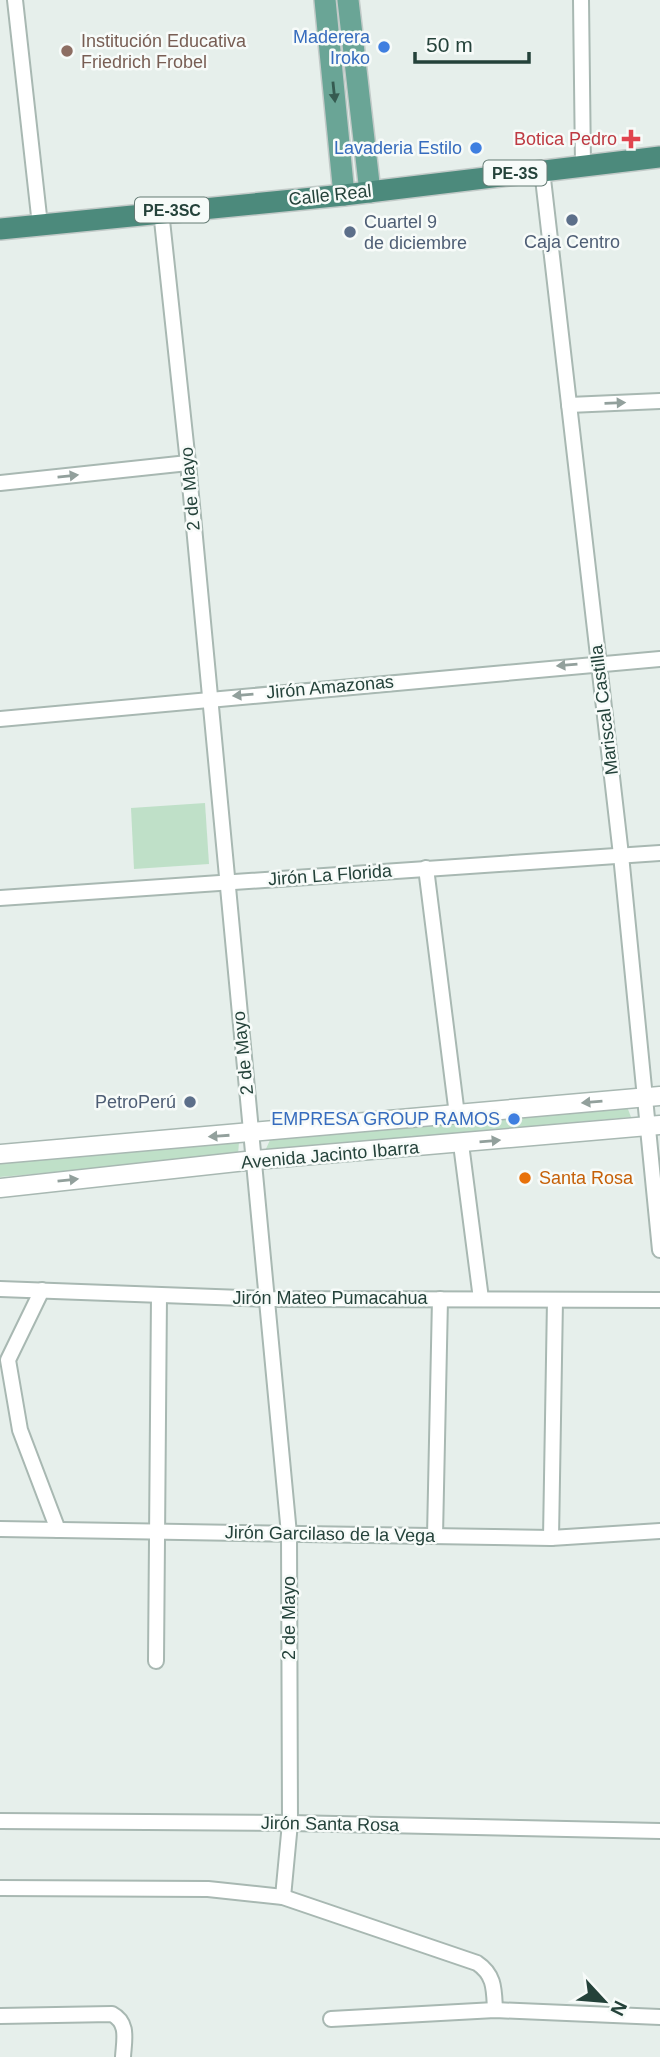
<svg xmlns="http://www.w3.org/2000/svg" width="660" height="2057" font-family="Helvetica,sans-serif">
<rect width="100%" height="100%" fill="#e6efeb"/>
<g fill="#bfe0c8">
<polygon points="205,803 209,864 134,869 131,808"/>
<polygon points="626,1104 631,1117 265,1151 270,1140 452,1124"/>
<polygon points="239,1141 238,1156 0,1177 0,1163"/>
</g>
<g fill="none" stroke-linecap="round" stroke-linejoin="round">
<g stroke="#a8b8b2" stroke-width="18">
<g id="minor">
<polyline points="15,0 40,225"/>
<polyline points="581,0 583,165"/>
<polyline points="542,170 621,855 660,1250"/>
<polyline points="161,211 188,463 289,1534 290,1823 283,1897"/>
<polyline points="569,405 660,401"/>
<polyline points="0,483 188,463"/>
<polyline points="0,719 660,659"/>
<polyline points="426,868 457,1115"/>
<polyline points="0,898 660,853"/>
<polyline points="461,1144 481,1299"/>
<polyline points="0,1289 268,1299 660,1300"/>
<polyline points="42,1290 8,1360 20,1430 58,1530"/>
<polyline points="0,1529 551,1538 660,1531"/>
<polyline points="435,1536 440,1299"/>
<polyline points="551,1538 555,1300"/>
<polyline points="156,1661 159,1295"/>
<polyline points="0,1821 290,1823 660,1831"/>
<path d="M0,1888L208,1889L283,1897L477,1963C495,1975 494,1990 495,2010"/>
<path d="M0,2016L112,2014C129,2023 124,2040 123,2057"/>
<polyline points="331,2019 495,2010 660,2017"/>
</g>
</g>
<g stroke="#a8b8b2" stroke-width="21">
<g id="tertiary">
<polyline points="0,1154 660,1096"/>
<polyline points="0,1188 255,1160 660,1125"/>
</g>
</g>
<g stroke="#c2cac8" stroke-width="24">
<g id="primary">
<polyline points="325,0 344,195"/>
<polyline points="348,0 370,192"/>
</g>
</g>
<g stroke="#c2cac8" stroke-width="24">
<polyline id="trunk" points="0,229 344,195 660,157"/>
</g>
<use href="#minor" stroke="#fff" stroke-width="14"/>
<use href="#tertiary" stroke="#fff" stroke-width="18"/>
<use href="#primary" stroke="#6aa596" stroke-width="21"/>
<use href="#trunk" stroke="#4c8a7c" stroke-width="21"/>
</g>
<defs><path id="oneway-solid" d="M-6-.8H1V-3.2L6.5 0L1 3.2V.8H-6Z" transform="scale(1.75)"/></defs>
<use fill="#365b51" href="#oneway-solid" transform="translate(334 92) rotate(84)"/>
<g fill="#92a09c">
<use href="#oneway-solid" transform="translate(615 403) rotate(-2)"/>
<use href="#oneway-solid" transform="translate(68 476) rotate(-6)"/>
<use href="#oneway-solid" transform="translate(567 665) rotate(175)"/>
<use href="#oneway-solid" transform="translate(243 695) rotate(175)"/>
<use href="#oneway-solid" transform="translate(592 1102) rotate(175)"/>
<use href="#oneway-solid" transform="translate(219 1136) rotate(176)"/>
<use href="#oneway-solid" transform="translate(490 1141) rotate(-5)"/>
<use href="#oneway-solid" transform="translate(68 1180) rotate(-6)"/>
</g>
<g fill="#3f7fe0" stroke="#f7fbf9" stroke-width="2.5">
<circle cx="384" cy="47" r="7"/>
<circle cx="476" cy="148" r="7"/>
<circle cx="514" cy="1119" r="7"/>
</g>
<circle fill="#8d6e63" stroke="#f7fbf9" stroke-width="2.5" cx="67" cy="51" r="7"/>
<path fill="#e0444e" stroke="#f7fbf9" stroke-width="2.5" d="M627.5 128.5h7v7h7v7h-7v7h-7v-7h-7v-7h7z"/>
<g fill="#5c6f8a" stroke="#f7fbf9" stroke-width="2.5">
<circle cx="572" cy="220" r="7"/>
<circle cx="350" cy="232" r="7"/>
<circle cx="190" cy="1102" r="7"/>
</g>
<circle fill="#e8710a" stroke="#f7fbf9" stroke-width="2.5" cx="525" cy="1178" r="7"/>
<g text-anchor="middle" dominant-baseline="central" stroke-width="5" stroke-linejoin="round" paint-order="stroke">
<g fill="#f7fbf9" stroke="#637a73" stroke-width="2">
<rect x="483.5" y="160.5" width="63" height="25" rx="5"/>
<rect x="135" y="197.5" width="74" height="25" rx="5"/>
</g>
<g font-size="16" font-weight="bold" fill="#24423a">
<text x="515" y="173">PE-3S</text>
<text x="172" y="210">PE-3SC</text>
</g>
<g font-size="18" fill="#366cbe" stroke="#f7fbf9" text-anchor="end">
<text x="370" y="37">Maderera<tspan x="370" dy="21">Iroko</tspan></text>
<text x="462" y="148">Lavaderia Estilo</text>
<text x="500" y="1119">EMPRESA GROUP RAMOS</text>
</g>
<g font-size="18" fill="#785e54" stroke="#f7fbf9" text-anchor="start">
<text x="81" y="41">Institución Educativa<tspan x="81" dy="21">Friedrich Frobel</tspan></text>
</g>
<g font-size="18" fill="#be3a42" stroke="#f7fbf9" text-anchor="end">
<text x="617" y="139">Botica Pedro</text>
</g>
<g font-size="18" fill="#24423a" stroke="#f7fbf9">
<text transform="translate(330 195) rotate(-6)">Calle Real</text>
<text transform="translate(190 489) rotate(-95)">2 de Mayo</text>
<text transform="translate(330 687) rotate(-5)">Jirón Amazonas</text>
<text transform="translate(604 710) rotate(-97)">Mariscal Castilla</text>
<text transform="translate(330 875) rotate(-4)">Jirón La Florida</text>
<text transform="translate(243 1053) rotate(-96)">2 de Mayo</text>
<text transform="translate(330 1155) rotate(-5)">Avenida Jacinto Ibarra</text>
<text x="330" y="1298">Jirón Mateo Pumacahua</text>
<text transform="translate(330 1534) rotate(1)">Jirón Garcilaso de la Vega</text>
<text transform="translate(289 1618) rotate(-90)">2 de Mayo</text>
<text transform="translate(330 1824) rotate(1)">Jirón Santa Rosa</text>
</g>
<g font-size="18" fill="#4e5e75" stroke="#f7fbf9" text-anchor="start">
<text x="364" y="222">Cuartel 9<tspan x="364" dy="21">de diciembre</tspan></text>
<text x="572" y="242" text-anchor="middle">Caja Centro</text>
<text x="176" y="1102" text-anchor="end">PetroPerú</text>
</g>
<g font-size="18" fill="#c56008" stroke="#f7fbf9" text-anchor="start">
<text x="539" y="1178">Santa Rosa</text>
</g>
</g>
<g transform="translate(604 2001) rotate(116)" stroke="#f7fbf9" stroke-width="5" paint-order="stroke">
<path d="M0-5L12 26L0 18L-12 26Z" fill="#24423a"/>
<text y="-10" font-size="19" font-weight="bold" text-anchor="middle" fill="#24423a">N</text>
</g>
<path d="M415 52v10h114v-10" fill="none" stroke="#24423a" stroke-width="3.5"/>
<text x="426" y="52" font-size="21" fill="#24423a" stroke="#f7fbf9" stroke-width="5" paint-order="stroke">50 m</text>
</svg>
